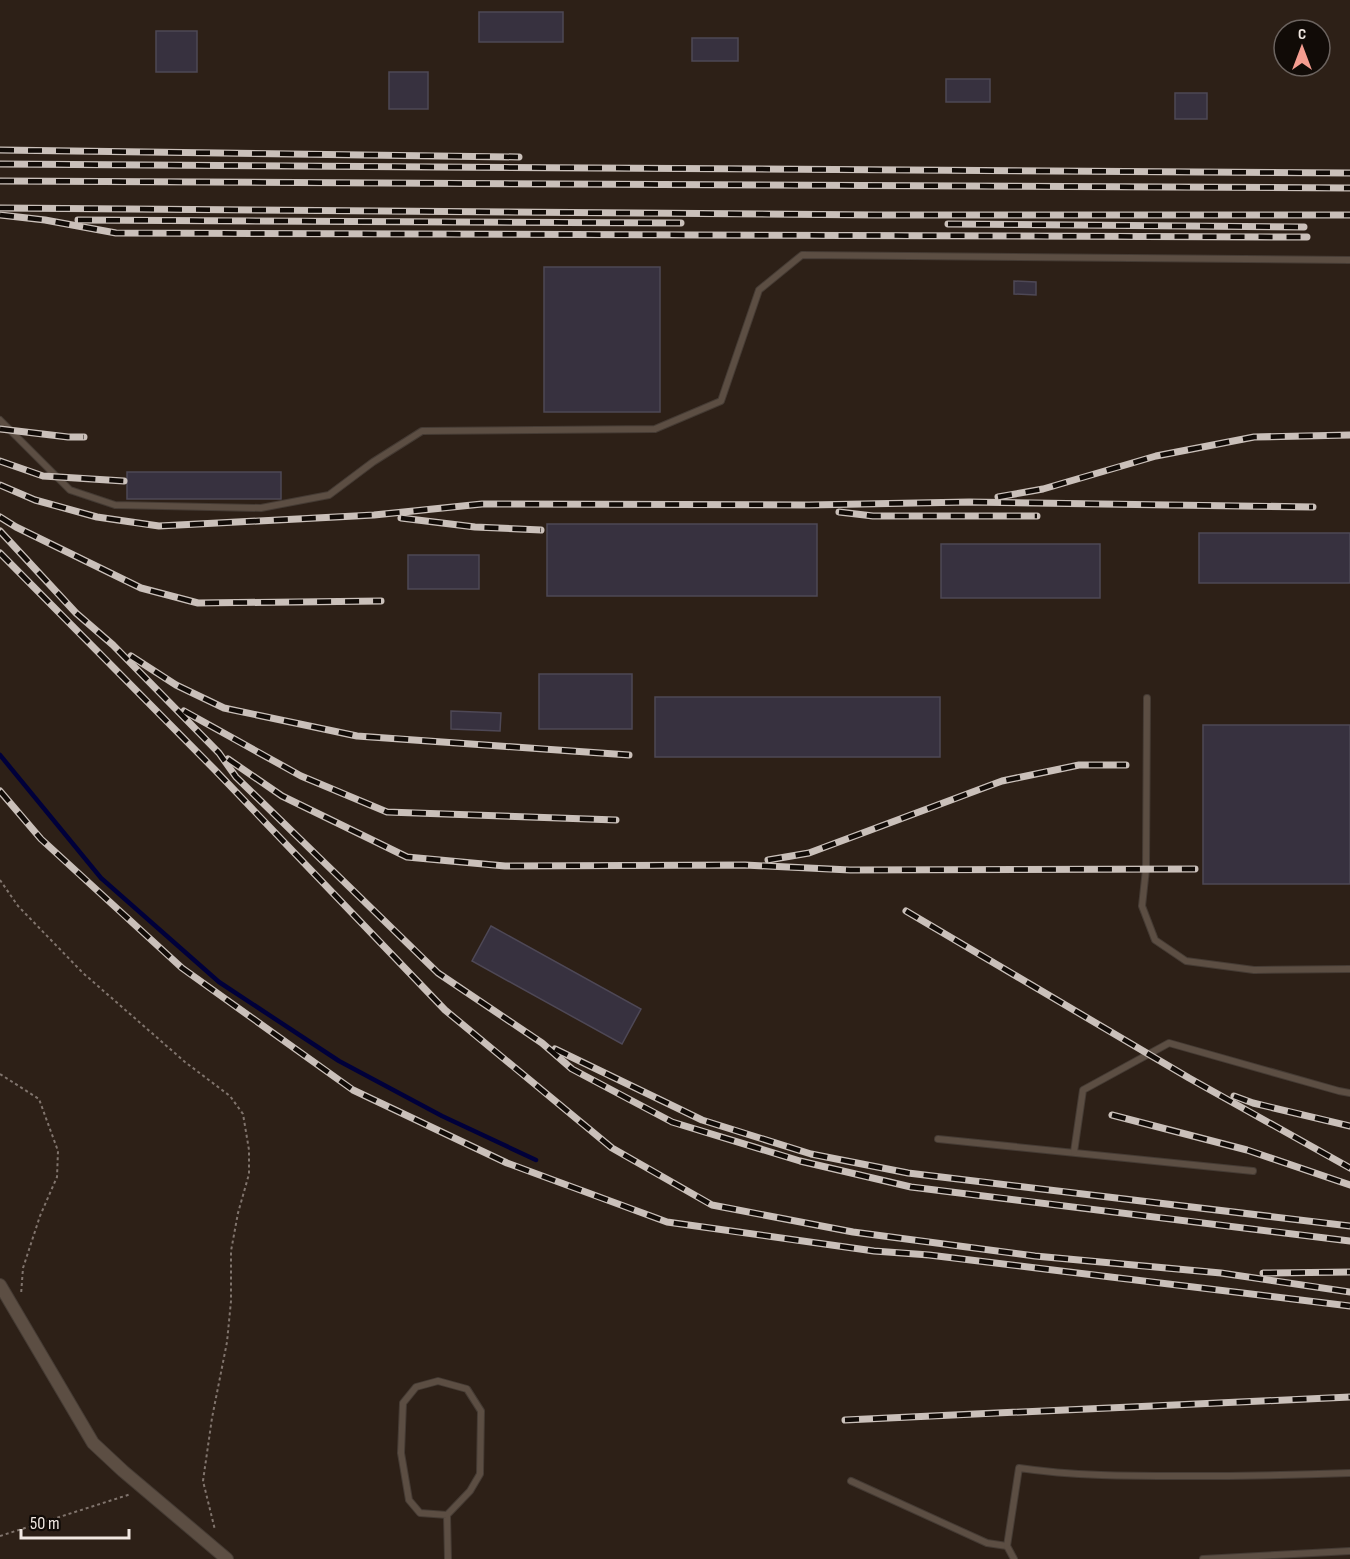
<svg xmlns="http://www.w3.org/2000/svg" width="1350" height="1559" font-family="'Sofia Sans Condensed',sans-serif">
<rect width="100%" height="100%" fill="#2d2017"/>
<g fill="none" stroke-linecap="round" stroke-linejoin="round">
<polyline stroke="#00003a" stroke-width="4.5" points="0,755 101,878 219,982 339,1061 442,1116 536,1160"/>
</g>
<g fill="#37313f" stroke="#4e4856" stroke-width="1.5">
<rect x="479" y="12" width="84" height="30"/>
<rect x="156" y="31" width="41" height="41"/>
<rect x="692" y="38" width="46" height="23"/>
<rect x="389" y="72" width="39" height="37"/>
<rect x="946" y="79" width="44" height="23"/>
<rect x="1175" y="93" width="32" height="26"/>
<rect x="544" y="267" width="116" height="145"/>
<polygon points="1014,281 1036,282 1036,295 1014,294"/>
<rect x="127" y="472" width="154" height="27"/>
<rect x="547" y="524" width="270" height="72"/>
<rect x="1199" y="533" width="151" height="50"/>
<rect x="941" y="544" width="159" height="54"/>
<rect x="408" y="555" width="71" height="34"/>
<rect x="539" y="674" width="93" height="55"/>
<rect x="655" y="697" width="285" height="60"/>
<polygon points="451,711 501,713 500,731 451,729"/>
<rect x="1203" y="725" width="147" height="159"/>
<polygon points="491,926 641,1009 622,1044 472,961"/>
</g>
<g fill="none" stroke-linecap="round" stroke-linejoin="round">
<g stroke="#453b34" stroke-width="8">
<g id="lane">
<polyline points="0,420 70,490 115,505 261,508 329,495 373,462 422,431 655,429 721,401 759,290 802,255 1350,260"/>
<polyline points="1147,698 1146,869 1142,906 1155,940 1186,961 1254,970 1350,969"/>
<polyline points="938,1139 1253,1171"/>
<polyline points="1074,1152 1083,1090 1169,1043 1339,1091 1350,1093"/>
<polyline points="851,1481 987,1543 1007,1546"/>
<polyline points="447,1515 420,1513 409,1500 401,1453 403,1403 416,1387 438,1381 467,1389 481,1411 480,1474 470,1491 447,1515 448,1559"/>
<path d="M1014,1559L1007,1546L1019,1468C1073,1476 1129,1476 1184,1476C1239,1476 1295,1475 1350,1473"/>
<polyline points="1203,1559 1350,1551"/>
</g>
</g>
<g stroke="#453b34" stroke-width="14">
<polyline id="street" points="0,1285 93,1443 123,1471 227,1559"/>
</g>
<g stroke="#80746d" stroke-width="2" stroke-dasharray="3 3" stroke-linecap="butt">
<polyline points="0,880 18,906 83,973 185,1062 230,1096 243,1114 249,1150 249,1174 238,1213 231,1251 231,1301 227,1342 212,1418 203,1481 215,1530"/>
<polyline points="0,1074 39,1099 58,1151 57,1177 40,1216 23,1268 21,1295"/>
<polyline points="0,1536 131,1494"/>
</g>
<use href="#lane" stroke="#5c4e43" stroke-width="6"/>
<use href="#street" stroke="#5c4e43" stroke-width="12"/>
<g stroke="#cac0ba" stroke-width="7">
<g id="rail">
<polyline points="0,150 519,157"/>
<polyline points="0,164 1350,173"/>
<polyline points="0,181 1350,188"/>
<polyline points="0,208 877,215 1350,215"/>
<polyline points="0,215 45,220 116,233 1307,237"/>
<polyline points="78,220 681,223"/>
<polyline points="948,224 1304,227"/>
<polyline points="0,429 68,437 84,437"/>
<polyline points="0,461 43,476 124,481"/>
<polyline points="0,485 35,500 97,517 159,526 374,515 482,504 809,505 969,502 1313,507"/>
<polyline points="998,497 1043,489 1156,456 1254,437 1350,435"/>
<polyline points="839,512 873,516 1037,516"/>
<polyline points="0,517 16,527 141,588 198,603 381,601"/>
<polyline points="401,518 475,527 541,530"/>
<polyline points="0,531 76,613 113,645 219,753 236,777 438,973 542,1043 572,1069 672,1122 800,1161 911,1187 1350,1241"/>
<polyline points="0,553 215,770 445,1010 612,1148 712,1205 853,1232 1035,1256 1221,1273 1350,1292"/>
<polyline points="131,656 176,685 224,708 357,736 629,755"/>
<polyline points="184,711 301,776 387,812 616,820"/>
<polyline points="228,759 282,796 407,857 505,866 745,865 850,870 1195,869"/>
<polyline points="0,791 41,839 182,968 353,1090 507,1163 667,1222 874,1251 929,1255 1350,1306"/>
<polyline points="768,860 809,853 1002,781 1079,765 1126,765"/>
<polyline points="906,911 1189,1078 1350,1168"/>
<polyline points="555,1049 702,1120 811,1154 908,1173 1350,1226"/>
<polyline points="1234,1096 1253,1103 1350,1126"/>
<polyline points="1112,1115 1247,1150 1350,1185"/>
<polyline points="1263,1273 1350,1272"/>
<polyline points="845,1420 1350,1397"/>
</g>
</g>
<use href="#rail" stroke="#110b07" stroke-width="4.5" stroke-dasharray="14" stroke-linecap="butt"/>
</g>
<g transform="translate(1302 48)"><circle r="28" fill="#110b07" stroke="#6b635f" stroke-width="1.5"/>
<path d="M0-4.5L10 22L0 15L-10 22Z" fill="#f59d90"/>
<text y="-9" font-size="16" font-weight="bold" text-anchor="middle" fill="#f1e8e2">С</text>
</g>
<path d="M21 1529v9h108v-9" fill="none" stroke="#f1e8e2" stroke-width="3"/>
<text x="30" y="1529" font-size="18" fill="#f1e8e2" stroke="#110b07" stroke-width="4.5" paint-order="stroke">50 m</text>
</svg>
